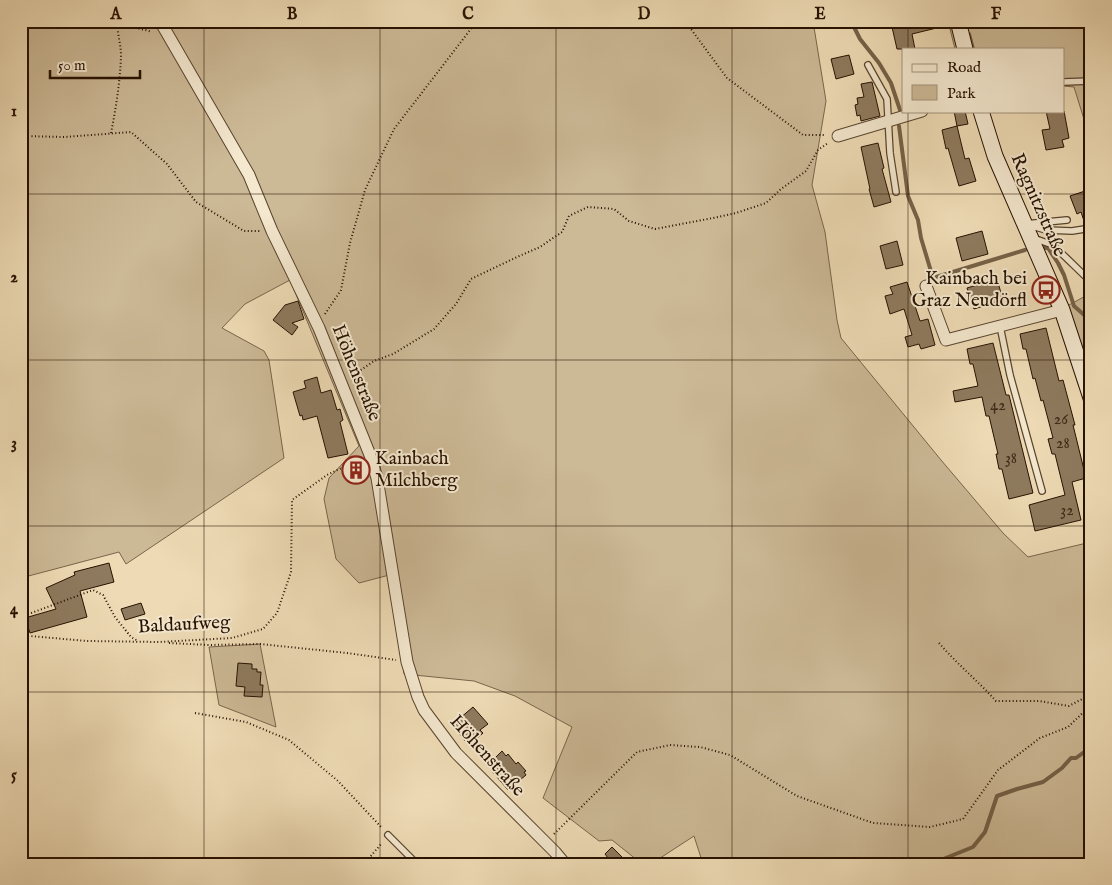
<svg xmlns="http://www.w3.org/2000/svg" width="1112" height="885" font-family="'IM FELL English',serif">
<rect width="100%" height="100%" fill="#eedbb5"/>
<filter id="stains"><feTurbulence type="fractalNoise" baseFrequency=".004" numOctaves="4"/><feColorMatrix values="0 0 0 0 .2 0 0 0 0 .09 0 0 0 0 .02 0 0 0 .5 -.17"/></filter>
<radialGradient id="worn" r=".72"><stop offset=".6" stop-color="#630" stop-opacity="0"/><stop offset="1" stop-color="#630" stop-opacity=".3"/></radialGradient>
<g fill="#ccb996" stroke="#79654b">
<polygon points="21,21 813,21 826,101 812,185 825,232 837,320 841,338 941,460 1003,533 1028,557 1091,542 1091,864 703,864 694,836 651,864 642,864 612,840 599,841 543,798 572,727 515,696 474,681 404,674 393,574 359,583 336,559 324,499 329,478 359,446 290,280 245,304 222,328 264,351 269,360 284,458 126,564 119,552 21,578"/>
<polygon points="948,21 1091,21 1091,142 1074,87 1063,86 1063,49 955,49"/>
<polygon points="1091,293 1091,420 1087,401 1056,312"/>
<polygon points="260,644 276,727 219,705 209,647"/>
</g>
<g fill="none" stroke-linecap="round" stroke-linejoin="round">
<g stroke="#756147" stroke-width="4">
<polyline points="851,21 860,39 879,63 891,83 900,110"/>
<polyline points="969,34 973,49"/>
<polyline points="899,126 908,196 918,220 921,238 933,278 1025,250"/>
<polyline points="1044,248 1048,248 1058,263 1064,275 1074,306 1091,321"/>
<polyline points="931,864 973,847 985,832 997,796 1017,789 1043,782 1062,768 1071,758 1076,758 1091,747"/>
</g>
</g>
<g fill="#8e7a5e" stroke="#261100">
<polygon points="922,21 948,21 949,25 912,34 915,49 897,49 892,27"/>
<polygon points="849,55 854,74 836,79 831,59"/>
<polygon points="872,82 880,116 861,121 860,115 857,116 855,105 858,104 857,98 864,97 861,84"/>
<polygon points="954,111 965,111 968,124 957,126"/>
<polygon points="1046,111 1064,111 1069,138 1062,140 1064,147 1046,150 1042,130 1050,129"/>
<polygon points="957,126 965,159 969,158 976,181 959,186 948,148 946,149 942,130"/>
<polygon points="878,143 884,168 882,169 891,202 874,207 869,189 870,189 861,147"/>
<polygon points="1085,191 1091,209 1091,223 1085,224 1081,212 1077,214 1070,196"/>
<polygon points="982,231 988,254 962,261 956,238"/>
<polygon points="897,241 903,265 886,269 880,246"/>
<polygon points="997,279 1003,300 974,309 967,288"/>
<polygon points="907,282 920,321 928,319 935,345 921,349 919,344 908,347 905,337 912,335 904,309 890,314 885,296 893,294 890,287"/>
<polygon points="298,301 304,319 292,323 298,327 292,335 273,320 285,305"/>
<polygon points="1046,328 1059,381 1063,380 1075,425 1073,425 1086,478 1072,482 1081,520 1035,531 1029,505 1065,495 1055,454 1052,454 1048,439 1053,438 1043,400 1041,401 1035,378 1033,379 1026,349 1023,349 1020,334"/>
<polygon points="993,343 1006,395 1009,395 1033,493 1009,499 1002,469 999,469 996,454 998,454 989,416 986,416 982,397 955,402 953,391 978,386 973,364 970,364 967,349"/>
<polygon points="317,377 321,393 331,390 337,410 340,409 343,420 340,422 348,454 328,458 317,416 303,420 302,415 300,416 293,392 306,388 304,381"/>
<polygon points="109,563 114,582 80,591 87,617 30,633 25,618 56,609 46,588 75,575 74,572"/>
<polygon points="141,603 145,614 125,620 121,609"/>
<polygon points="238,663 252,664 252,669 257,669 257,672 261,672 260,685 263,685 262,697 244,696 245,687 236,686"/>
<polygon points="473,707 488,724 480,730 483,733 476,740 473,737 466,742 452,725"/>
<polygon points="502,751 506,756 508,754 516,764 518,762 526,771 524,772 526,775 508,790 491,770 498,764 494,759"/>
<polygon points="612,847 629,864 602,864 608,858 605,854"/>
</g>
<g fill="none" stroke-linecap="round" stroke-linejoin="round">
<g stroke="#58442d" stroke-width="8">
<g id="service">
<polyline points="868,65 887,99 890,153 896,192"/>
<polyline points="1063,82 1091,81"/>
<polyline points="1067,220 1025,224 1046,230 1072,231 1091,228"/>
<polyline points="1033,238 1053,245 1085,276 1091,280"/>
<polyline points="1000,326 1010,375 1042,491"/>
<polyline points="388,835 417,864"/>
</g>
</g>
<g stroke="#58442d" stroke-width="13">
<g id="minor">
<polyline points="160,21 249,175 272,231 319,328 370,455 377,478 407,662 418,697 424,710 456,753 555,852 565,864"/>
<polyline points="838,136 922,111"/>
<polyline points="926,286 946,340 1062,310"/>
</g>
</g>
<g stroke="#261100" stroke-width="17">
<g id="secondary">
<polyline points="958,21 965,49"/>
<polyline points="981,111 995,156 1062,310 1091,398"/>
</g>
</g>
<g stroke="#261100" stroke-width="2" stroke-dasharray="1 2.5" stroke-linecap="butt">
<path d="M108,21C122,27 138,27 152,32"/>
<polyline points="685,21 727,78 803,135 825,135"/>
<path d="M111,133C116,108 120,82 121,56C121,46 118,35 117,25"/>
<polyline points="21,136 65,137 131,132 167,164 196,202 244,231 260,231"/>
<polyline points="325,314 341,290 350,243 365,190 394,129 477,21"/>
<polyline points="352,376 374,361 393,354 434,329 456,304 471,279 517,257 540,247 562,232 569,216 588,207 614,209 629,221 655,229 713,218 736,213 766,203 781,189 806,171 818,150 828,143"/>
<polyline points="21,622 26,615 93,590 103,595 115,617 131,637 138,641"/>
<polyline points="21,628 23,633 30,636"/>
<polyline points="1091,630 1088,639 1091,650"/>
<polyline points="21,637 30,636 87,641 159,642 232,638 263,629 277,613 291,572 292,500 327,475 358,460"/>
<polyline points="169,643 209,645 260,644 347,653 396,660"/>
<path d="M939,643C957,664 978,681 996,701H1039L1069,706L1086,697L1091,678"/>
<polyline points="195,713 246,722 289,740 338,781 382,828"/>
<polyline points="554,834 637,752 670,745 700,747 730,755 797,796 873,823 930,827 963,819 998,770 1040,738 1068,727 1091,705"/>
<polyline points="364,864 382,843"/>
</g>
<use href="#service" stroke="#f4e8cf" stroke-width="5.5"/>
<use href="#minor" stroke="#f4e8cf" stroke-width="11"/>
<use href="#secondary" stroke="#f4e8cf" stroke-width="15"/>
</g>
<path fill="none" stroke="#261100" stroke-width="1" stroke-opacity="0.55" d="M204,21V864M380,21V864M556,21V864M732,21V864M908,21V49M908,111V864M21,194H1091M21,360H1091M21,526H1091M21,692H1091"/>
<defs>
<g id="bus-ring" transform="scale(1.4375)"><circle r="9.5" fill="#f4e8cf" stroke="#8f2418" stroke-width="1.5"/><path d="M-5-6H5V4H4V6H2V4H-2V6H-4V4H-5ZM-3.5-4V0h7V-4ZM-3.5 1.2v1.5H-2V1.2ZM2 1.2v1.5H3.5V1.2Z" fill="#8f2418"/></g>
<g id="building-ring" transform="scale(1.4375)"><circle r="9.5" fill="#f4e8cf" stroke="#8f2418" stroke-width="1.5"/><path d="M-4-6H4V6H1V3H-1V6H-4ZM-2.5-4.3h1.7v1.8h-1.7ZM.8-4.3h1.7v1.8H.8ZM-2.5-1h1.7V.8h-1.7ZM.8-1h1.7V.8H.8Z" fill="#8f2418"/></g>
</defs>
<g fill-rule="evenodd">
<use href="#bus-ring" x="1046" y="290"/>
<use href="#building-ring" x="356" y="470"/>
</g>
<g text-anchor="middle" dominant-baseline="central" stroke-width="4" stroke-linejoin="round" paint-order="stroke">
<g font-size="16" fill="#402b18">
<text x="998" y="406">42</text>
<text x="1061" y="420">26</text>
<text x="1063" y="444">28</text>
<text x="1011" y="459">38</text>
<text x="1067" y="511">32</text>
</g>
<g font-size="19" fill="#261100" stroke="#f4e8cf">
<text transform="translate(1038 205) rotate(66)">Ragnitzstraße</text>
<text transform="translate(356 373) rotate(68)">Höhenstraße</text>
<text transform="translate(184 625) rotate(-3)">Baldaufweg</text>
<text transform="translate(487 756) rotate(48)">Höhenstraße</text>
</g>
<g font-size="19" fill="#261100" stroke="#f4e8cf" text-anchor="end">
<text x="1027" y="279">Kainbach bei<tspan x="1027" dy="22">Graz Neudörfl</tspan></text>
<text x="375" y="459" text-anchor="start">Kainbach<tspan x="375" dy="22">Milchberg</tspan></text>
</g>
</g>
<rect width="1112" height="885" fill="none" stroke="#eedbb5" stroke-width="55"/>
<rect x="902" y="48" width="162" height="65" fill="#f4e8cf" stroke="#a2927c"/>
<rect x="912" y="64" width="25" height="8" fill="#f4e8cf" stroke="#a2927c"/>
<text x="947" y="72" font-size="15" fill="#261100">Road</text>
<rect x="912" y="85" width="25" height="15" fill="#ccb996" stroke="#a2927c"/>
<text x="947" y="98" font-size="15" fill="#261100">Park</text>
<path d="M50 70v8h90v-8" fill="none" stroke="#261100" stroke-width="2.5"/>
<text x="58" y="70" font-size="15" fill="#261100" stroke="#f4e8cf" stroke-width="4" paint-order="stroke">50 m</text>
<rect x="28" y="28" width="1056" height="830" fill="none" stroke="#261100" stroke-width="2"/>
<g font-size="16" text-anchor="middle" font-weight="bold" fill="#261100">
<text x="116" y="19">A</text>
<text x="292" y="19">B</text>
<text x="468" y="19">C</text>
<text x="644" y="19">D</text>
<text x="820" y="19">E</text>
<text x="996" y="19">F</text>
<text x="14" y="116">1</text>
<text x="14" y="282">2</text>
<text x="14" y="448">3</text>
<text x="14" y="614">4</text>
<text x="14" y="780">5</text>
</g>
<rect width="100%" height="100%" filter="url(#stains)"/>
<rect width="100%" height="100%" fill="url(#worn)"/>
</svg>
